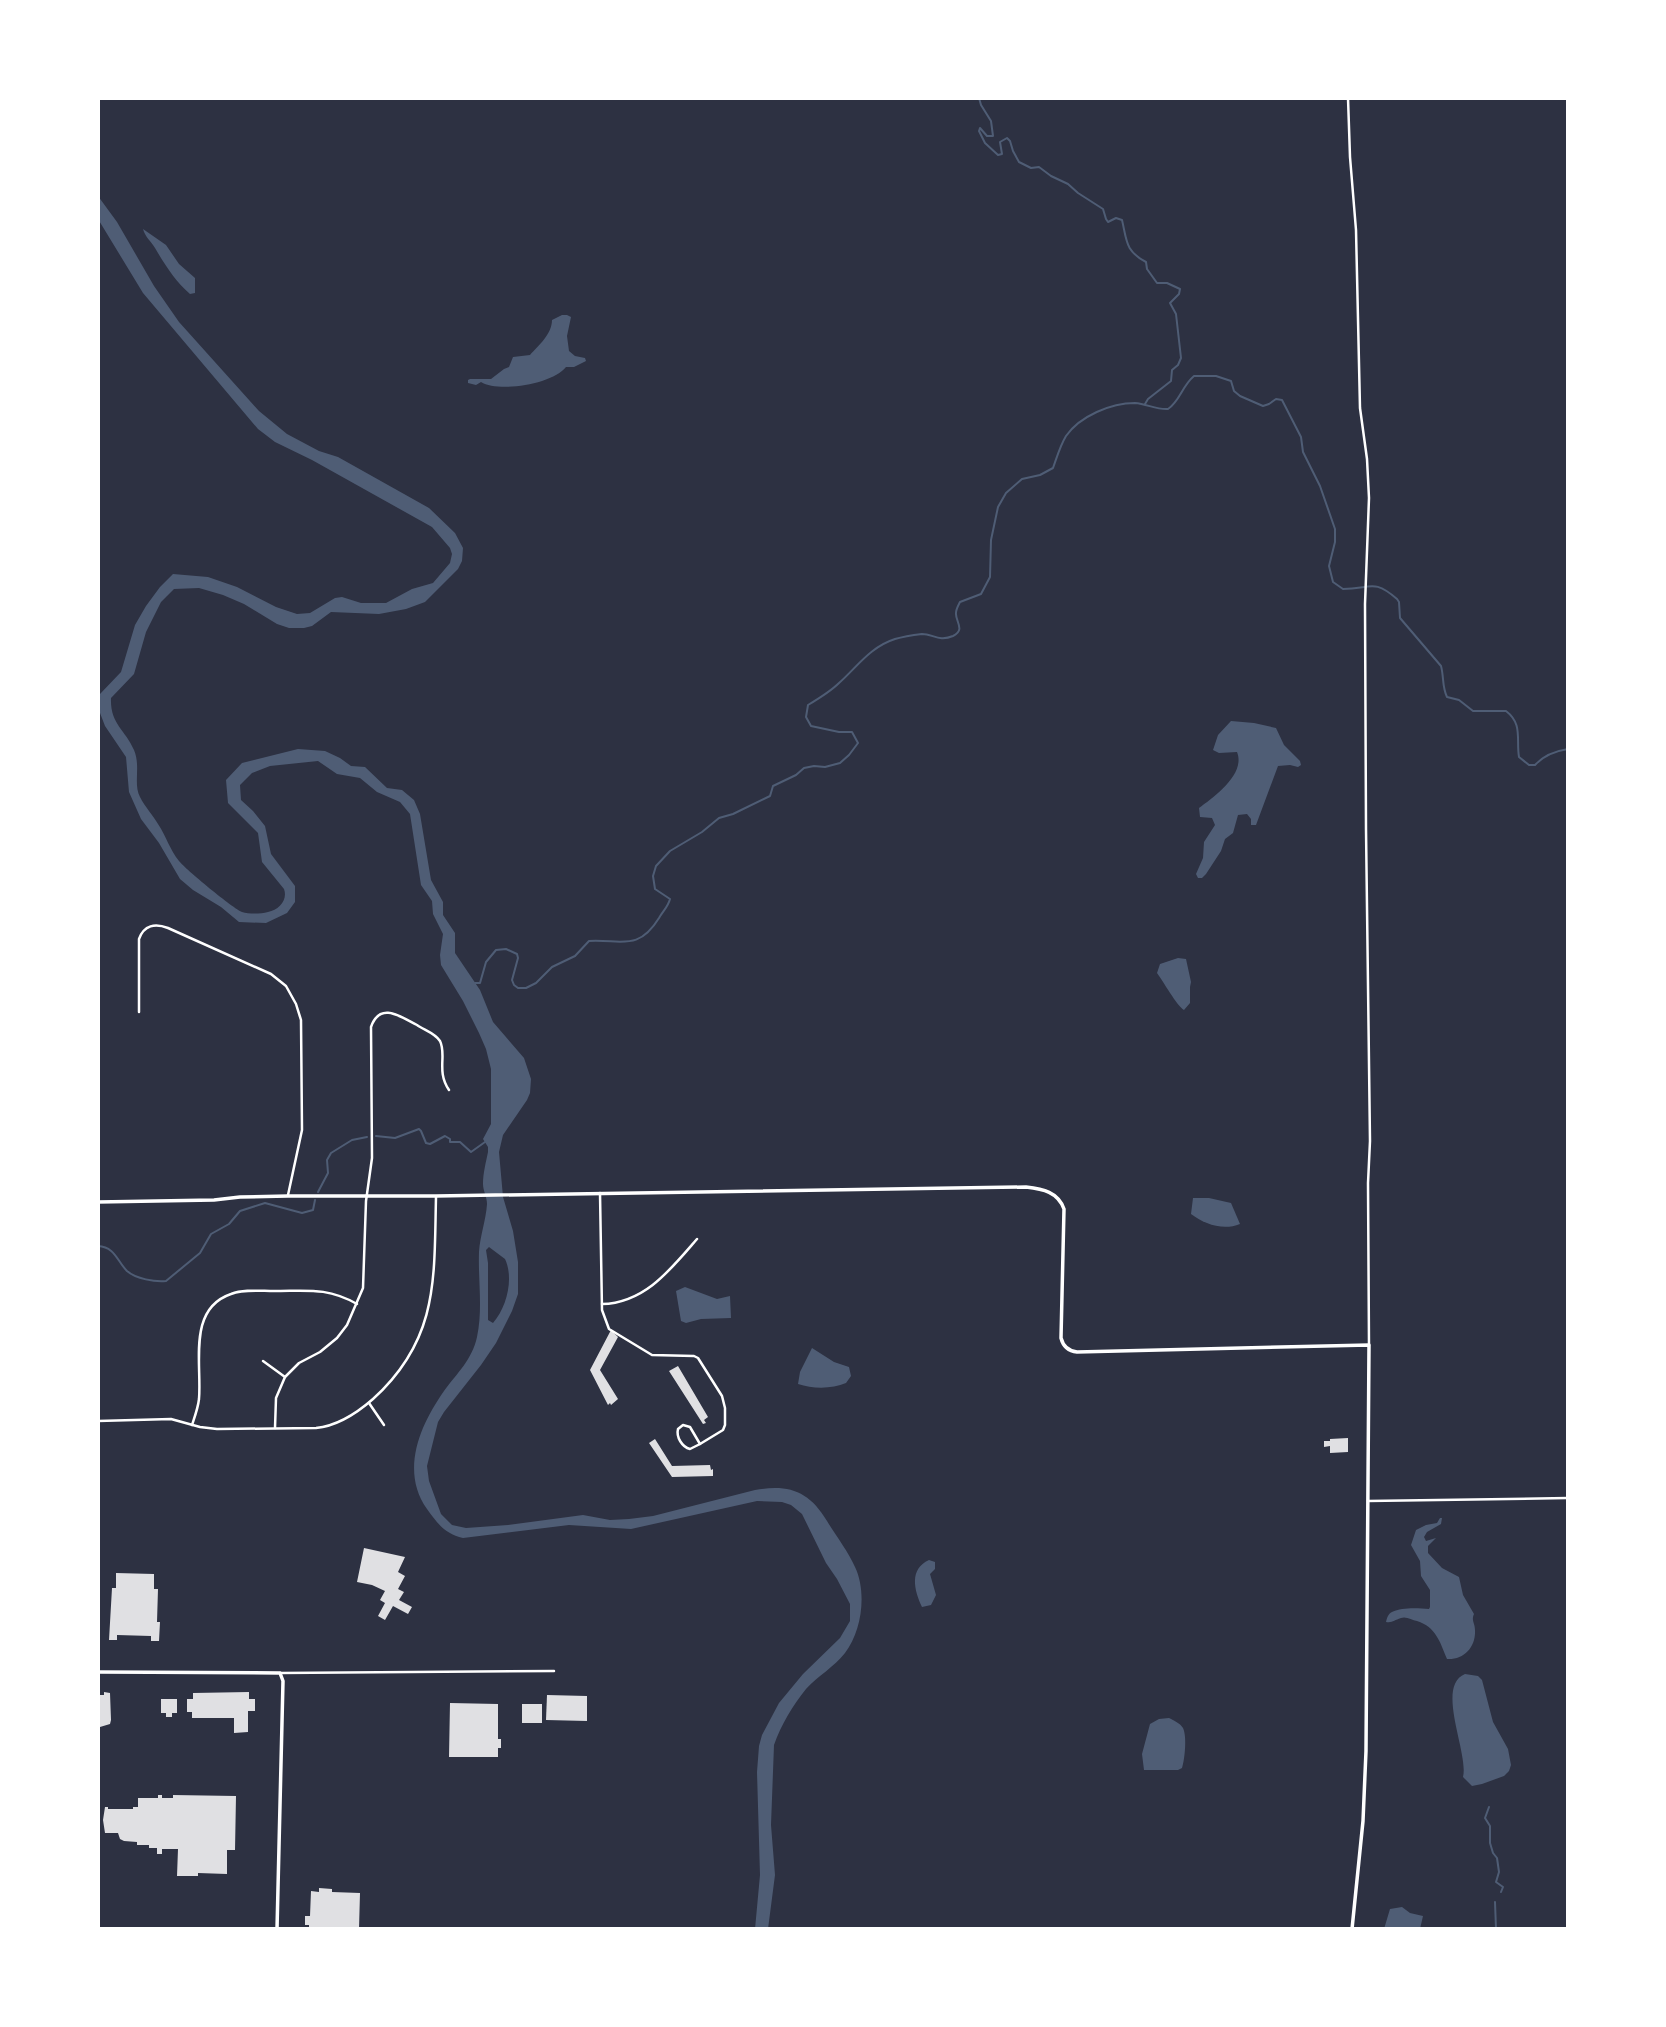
<svg xmlns="http://www.w3.org/2000/svg" width="1666" height="2027" font-family="'DejaVu Sans',sans-serif">
<rect width="100%" height="100%" fill="#2d3142"/>
<g fill="#4f5d75" fill-rule="evenodd">
<path d="M98,196L117,222L154,286L179,322L259,411L287,434L319,451L338,457L429,508L455,533L463,548L462,561L458,569L425,602L406,609L379,614L331,612L312,626L304,628H289L277,624L244,604L223,595L199,588L174,589L161,602L146,632L134,674L111,698C110,724 125,729 134,750C141,766 133,784 140,797C145,807 153,815 158,824C166,836 170,850 179,861C185,869 234,909 242,912C249,914 260,914 268,912C279,910 288,900 284,889L262,862L258,833L228,803L226,780L242,763L298,749L325,751L340,758L351,766L365,767L387,788L402,790L414,800L420,814L431,880L443,902V915L455,933V953L480,990L493,1022L524,1058L531,1079L530,1093L527,1100L503,1135L499,1152L503,1197L513,1231L518,1262V1294L512,1311L496,1343L481,1365L444,1412L438,1422L427,1466L429,1481L441,1514L452,1525L466,1528L508,1525L583,1515L610,1520L629,1519L653,1516L755,1490C789,1484 809,1491 827,1521C836,1536 848,1551 855,1567C867,1592 862,1631 845,1653C834,1667 818,1676 806,1689C793,1705 781,1725 774,1745L771,1825L775,1875L768,1929H755L760,1875L757,1772L759,1746L762,1735L779,1703L803,1674L840,1638L850,1621V1604L837,1579L826,1563L802,1514L791,1505L782,1502L757,1501L631,1529L569,1525L463,1538C445,1534 437,1523 427,1509C400,1471 420,1425 444,1391C457,1373 472,1360 477,1337C483,1309 478,1280 479,1252C480,1236 486,1220 487,1204C487,1197 483,1191 483,1184C483,1173 486,1162 488,1152V1147L483,1139L491,1124V1069L486,1049L479,1033L463,1001L441,965L440,955L443,934L433,914L432,901L421,885L410,814L400,802L377,792L360,778L337,774L318,761L270,766L252,773L240,785L241,800L253,811L265,826L271,854L295,886V902L287,913L266,923L239,922L221,907L193,890L180,879L159,843L141,819L129,792L126,757L105,726L100,713V694L121,672L135,625L146,606L160,587L173,574L208,577L237,587L276,607L297,614L310,613L335,598L342,597L361,603H386L412,589L433,583L450,563L452,554L450,548L432,527L312,460L275,442L258,429L143,293L98,219ZM489,1247L505,1259C514,1278 507,1307 493,1323L488,1320V1263L486,1250Z"/>
<path d="M143,229L166,245L179,264L195,278V293L190,294C175,281 165,265 155,248C151,241 145,237 143,229Z"/>
<path d="M562,315H567L571,317L567,336L569,351L575,356L585,358L586,361L574,367H566C553,384 499,393 481,382L476,385L468,383V380L470,379H491L504,369L509,367L513,357L530,355C539,345 552,334 552,320Z"/>
<path d="M1231,721L1254,723L1276,728L1284,745L1300,761L1301,765L1298,767L1290,765L1278,766L1256,825H1251V819L1247,814L1238,815L1233,833L1225,839L1221,851L1206,874L1202,878H1198L1196,874L1203,858L1204,842L1215,825L1212,818L1200,817L1199,808C1214,797 1246,774 1237,752L1219,753L1213,750L1218,735Z"/>
<path d="M1178,958L1186,959L1191,982L1190,987V1003L1184,1010C1177,1006 1163,981 1157,973L1160,964Z"/>
<path d="M1193,1198H1209L1231,1203L1240,1224C1223,1231 1204,1224 1191,1214Z"/>
<polygon points="685,1287 717,1299 730,1296 731,1318 701,1319 686,1323 681,1321 676,1291"/>
<path d="M812,1348L834,1362L849,1367L851,1376L846,1383C832,1389 813,1389 798,1384L800,1372Z"/>
<path d="M1440,1518H1442L1441,1524L1427,1532L1424,1537L1426,1541L1436,1538L1428,1546V1553L1442,1568L1459,1577L1463,1595L1474,1614C1471,1621 1475,1623 1475,1630C1476,1647 1464,1660 1447,1659C1440,1642 1436,1627 1417,1621C1412,1620 1406,1616 1401,1618C1394,1620 1393,1623 1386,1622C1387,1618 1388,1614 1392,1612C1402,1607 1418,1608 1429,1609L1430,1607V1590L1421,1576L1420,1561L1411,1545L1416,1530L1426,1525L1437,1523Z"/>
<path d="M929,1560L935,1562V1569L930,1574L936,1595L931,1605L922,1607C914,1590 909,1569 929,1560Z"/>
<path d="M1465,1674L1478,1676L1482,1680L1493,1722L1508,1749L1511,1765L1509,1771L1504,1776L1482,1784L1472,1786L1463,1777C1469,1753 1435,1686 1465,1674Z"/>
<path d="M1169,1718C1173,1720 1180,1723 1183,1728C1187,1736 1185,1759 1182,1768L1178,1770H1144L1142,1754L1150,1724L1159,1719Z"/>
<polygon points="1402,1907 1410,1913 1423,1916 1420,1929 1384,1929 1390,1909"/>
</g>
<g fill="none" stroke-linecap="round" stroke-linejoin="round">
<g stroke="#4f5d75" stroke-width="2">
<path d="M979,98L981,105L991,121L993,136H987L980,128L979,131L985,143L998,155L1002,154L1000,142L1007,138L1010,141L1013,151L1019,162L1031,168L1039,167L1051,176L1068,184L1078,193L1103,209L1106,219L1108,222L1116,218L1122,220C1127,241 1125,251 1146,262L1147,269L1157,283H1167L1180,289L1179,294L1170,303L1176,314L1181,358L1178,365L1172,370L1171,381L1148,399L1145,404"/>
<path d="M475,983H480L486,962L496,950L506,949L517,954L518,958L512,980L514,985L518,988H526L536,983L552,967L575,956L589,941C621,939 638,952 659,918C663,911 668,907 670,899L655,889L653,876L656,866L670,851L702,832L719,818L733,814L770,796L773,786L796,775L804,768L814,766L825,767L840,763L849,755L858,743L852,732H839L811,726L806,717L808,705C818,699 831,691 839,683C857,667 870,647 895,639C902,637 914,635 922,634C933,634 939,642 953,636C966,630 955,621 956,613C956,609 958,606 960,602L981,594L990,577L991,540L998,507L1006,493L1022,479L1040,475L1053,468C1057,457 1060,446 1066,436C1080,416 1111,403 1135,403C1147,404 1157,410 1168,409C1180,401 1182,386 1194,376H1216L1231,381L1234,391L1240,396L1263,406L1269,404L1276,399L1282,400L1301,437L1303,452L1320,486L1335,529V542L1329,566L1333,582L1343,589C1371,589 1373,578 1397,599L1399,602L1400,618L1441,666C1444,677 1442,687 1447,697L1459,700L1473,711H1506C1523,724 1516,739 1519,757L1529,765H1535C1544,755 1555,751 1568,749"/>
<polyline points="376,1136 395,1138 419,1129 421,1131 426,1143 430,1144 445,1136 450,1139 450,1142 460,1142 471,1152 485,1142"/>
<polyline points="318,1192 328,1173 327,1160 331,1153 352,1140 367,1137"/>
<path d="M98,1246C115,1247 117,1261 127,1271C136,1279 155,1282 166,1281L200,1253L211,1234L229,1224L240,1211L265,1203L302,1213L313,1210L315,1200"/>
<polyline points="1489,1807 1485,1818 1490,1826 1490,1843 1493,1853 1497,1858 1499,1872 1496,1882 1503,1887 1501,1892"/>
<polyline points="1495,1902 1496,1929"/>
</g>
</g>
<g fill="#e0e0e3">
<polygon points="611,1330 618,1337 600,1370 618,1399 611,1405 610,1403 608,1405 590,1370"/>
<polygon points="678,1366 708,1417 704,1420 706,1423 703,1424 669,1371"/>
<polygon points="1348,1438 1348,1452 1330,1453 1330,1446 1324,1447 1324,1441 1330,1441 1330,1439"/>
<polygon points="655,1439 672,1466 710,1465 711,1470 713,1469 713,1476 672,1477 649,1443"/>
<polygon points="364,1548 405,1557 398,1572 405,1576 398,1589 404,1592 399,1600 412,1607 408,1614 393,1606 385,1620 378,1616 385,1603 380,1600 385,1591 372,1585 357,1582"/>
<polygon points="116,1573 154,1574 154,1589 158,1589 157,1622 160,1622 159,1641 151,1641 151,1636 117,1635 117,1640 109,1640 112,1588 116,1588"/>
<polygon points="104,1692 110,1693 111,1720 110,1724 100,1727 100,1722 98,1722 98,1695 104,1695"/>
<polygon points="249,1692 249,1699 255,1699 255,1711 248,1711 248,1732 234,1733 234,1718 192,1718 192,1712 187,1712 187,1699 193,1699 193,1693"/>
<polygon points="547,1695 587,1696 587,1721 546,1720"/>
<polygon points="161,1699 177,1699 177,1713 172,1713 172,1717 166,1717 166,1713 161,1713"/>
<polygon points="450,1703 498,1704 498,1739 501,1739 501,1748 498,1748 498,1757 449,1757"/>
<rect x="522" y="1704" width="20" height="19"/>
<polygon points="158,1795 162,1795 162,1798 173,1798 173,1795 236,1796 235,1850 227,1850 227,1874 198,1873 198,1876 177,1876 178,1849 162,1849 162,1854 157,1854 157,1848 149,1848 149,1845 137,1845 137,1842 124,1841 120,1839 118,1833 105,1833 103,1820 105,1807 108,1807 108,1809 133,1809 133,1807 138,1807 138,1798 158,1798"/>
<polygon points="319,1888 332,1889 332,1892 360,1893 359,1929 309,1929 309,1925 305,1925 305,1916 310,1916 311,1891 319,1892"/>
</g>
<g fill="none" stroke-linecap="round" stroke-linejoin="round">
<g stroke="#fff" stroke-width="2.5">
<polyline points="1348,98 1350,157 1356,230 1360,408 1367,459 1369,498 1365,604 1366,829 1370,1141 1368,1183 1369,1345"/>
<path d="M139,1012V939C144,925 155,923 168,928L271,974L286,986L296,1004L301,1020L302,1130L288,1195"/>
<polyline points="600,1193 602,1310 609,1329 652,1355 694,1356 698,1358 722,1396 725,1408 725,1425 723,1430 700,1444"/>
<path d="M602,1304C645,1303 671,1269 697,1239"/>
<polyline points="263,1361 285,1377"/>
<polyline points="369,1403 384,1425"/>
<path d="M98,1421L171,1419L200,1427L217,1429L316,1428C337,1426 357,1413 373,1399C439,1339 434,1279 436,1197"/>
<path d="M192,1425C195,1416 198,1408 199,1399C202,1364 187,1309 231,1294C244,1289 260,1291 274,1291C307,1291 327,1287 357,1304"/>
<path d="M683,1425L690,1427L700,1444L690,1449C682,1447 676,1437 678,1429Z"/>
<path d="M275,1428L276,1398L285,1377L299,1363L320,1352L337,1338L347,1325L363,1288L366,1201L372,1158L371,1027C380,1001 401,1017 417,1025C424,1030 435,1033 440,1041C447,1055 436,1071 449,1090"/>
<polyline points="1368,1501 1568,1498"/>
<polyline points="280,1673 554,1671"/>
</g>
<g stroke="#fff" stroke-width="3.5">
<path d="M98,1202L214,1200L240,1197L288,1196H436L1026,1187C1043,1189 1058,1192 1064,1209L1061,1338C1063,1346 1068,1351 1077,1352L1369,1345L1366,1751L1363,1821L1352,1929"/>
<polyline points="98,1672 280,1673 283,1681 277,1929"/>
</g>
</g>
<rect width="1666" height="2027" fill="none" stroke="#ffffff" stroke-width="200"/>
</svg>
